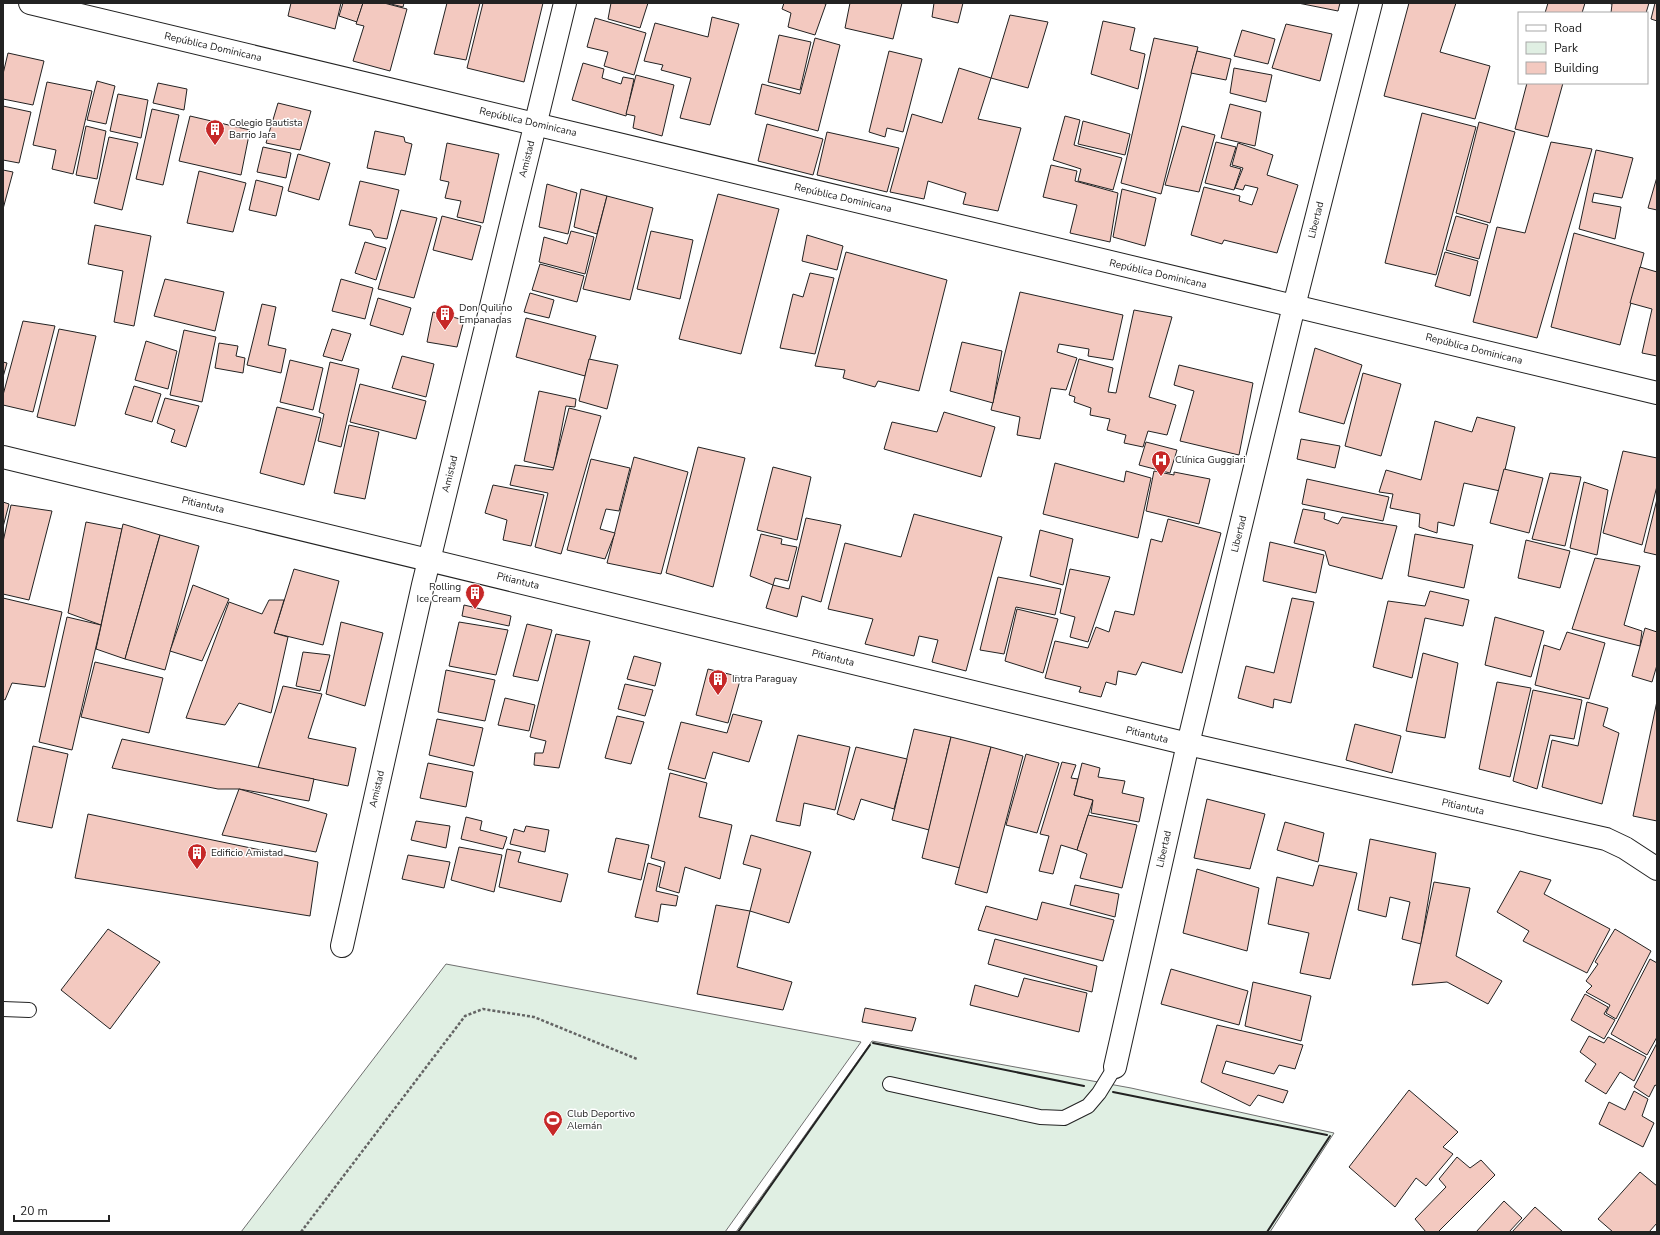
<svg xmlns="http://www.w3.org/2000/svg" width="1660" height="1235" font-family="'Nunito Sans',sans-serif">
<rect width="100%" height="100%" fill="#fff"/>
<g fill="#e0efe3" stroke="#6f6f6f">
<polygon points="446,964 861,1042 725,1232 241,1232"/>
<polygon points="872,1041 1131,1088 1334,1133 1270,1232 736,1232"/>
</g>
<g fill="#f3c9c0" stroke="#222">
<polygon points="291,3 341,3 335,29 288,16"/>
<polygon points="343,3 363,3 357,22 339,16"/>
<polygon points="363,3 384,3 407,9 390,71 353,61 364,26 356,24"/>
<polygon points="387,3 404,3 403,7"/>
<polygon points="447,3 480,3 466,60 434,54"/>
<polygon points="483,3 543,3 524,82 467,68"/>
<polygon points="609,3 648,3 640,28 608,19 611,3"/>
<polygon points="784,3 822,3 826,4 815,35 788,27 791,13 782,9"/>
<polygon points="850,3 902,3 893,39 845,28"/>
<polygon points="934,3 963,3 958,23 932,17"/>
<polygon points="1298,3 1340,3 1338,11"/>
<polygon points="1409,3 1456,3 1440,52 1490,66 1475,119 1384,96"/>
<polygon points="1548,3 1585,3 1582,13 1545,13"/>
<polygon points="1608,3 1649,3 1646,13 1611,13 1612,4"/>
<polygon points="1655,3 1657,3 1657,21 1651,19"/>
<polygon points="1010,15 1048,22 1028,88 991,78"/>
<polygon points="712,17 739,24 710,125 680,118 691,78 661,70 663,65 644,61 655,23 708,37"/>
<polygon points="595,18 646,33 634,75 604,66 608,52 587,47"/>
<polygon points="1103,21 1135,28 1130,50 1145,54 1138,89 1091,74"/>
<polygon points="1286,24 1332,34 1320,81 1272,68"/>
<polygon points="1242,30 1275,39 1268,64 1234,56"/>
<polygon points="779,35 811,42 800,90 768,82"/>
<polygon points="815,38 840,45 818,131 755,114 762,84 800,94"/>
<polygon points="1154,38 1198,47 1161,194 1121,183"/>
<polygon points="889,51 922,59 903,132 887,128 885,137 869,132"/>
<polygon points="1197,51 1231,59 1226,80 1191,73"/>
<polygon points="8,53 44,61 33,105 3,99 3,74"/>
<polygon points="583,63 604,69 602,78 621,84 623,77 634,79 626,116 572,100"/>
<polygon points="959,68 991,78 978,119 1021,128 998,211 963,204 966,193 928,181 924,199 890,192 912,114 942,123"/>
<polygon points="1234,68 1272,75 1266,102 1230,93"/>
<polygon points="636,75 674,85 662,136 633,128 635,116 626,114"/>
<polygon points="97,81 115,86 106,124 87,120"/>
<polygon points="47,82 92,91 73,174 52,169 56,150 33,145"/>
<polygon points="158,83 187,89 184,110 153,103"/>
<polygon points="1527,83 1563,83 1548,137 1515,129"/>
<polygon points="118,94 148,100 141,138 110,131"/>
<polygon points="278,103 311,111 300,150 266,143"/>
<polygon points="1230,104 1261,112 1255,146 1221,138"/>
<polygon points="3,106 31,112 19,163 3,160"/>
<polygon points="152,109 179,115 163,185 136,179"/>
<polygon points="1422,113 1476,127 1436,275 1385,263"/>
<polygon points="190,116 250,130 241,175 179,161"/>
<polygon points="1065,116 1080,120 1074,145 1122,158 1113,190 1078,181 1081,169 1053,160"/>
<polygon points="1083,121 1130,134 1125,155 1078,144"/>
<polygon points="1479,122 1515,132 1490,223 1456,213"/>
<polygon points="767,124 823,139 813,175 758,161"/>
<polygon points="86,126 106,131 97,179 76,175"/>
<polygon points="1182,126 1215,135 1199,192 1165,185"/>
<polygon points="375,131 404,137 405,142 412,144 405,175 367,168"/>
<polygon points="827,132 899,148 887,192 817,175"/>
<polygon points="109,137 138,143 122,210 94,203"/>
<polygon points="1216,142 1236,147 1230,166 1241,169 1234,190 1205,183"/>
<polygon points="1551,142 1592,149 1537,338 1473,322 1497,227 1525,233"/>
<polygon points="447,143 499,154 483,223 457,217 461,201 445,198 449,182 440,180"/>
<polygon points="1238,143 1273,155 1267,175 1298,185 1277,253 1224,240 1222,244 1191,235 1204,187 1240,196 1239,201 1252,205 1258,188 1245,185 1243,190 1235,188 1243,168 1232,165"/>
<polygon points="263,147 291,153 286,178 257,172"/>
<polygon points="1596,150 1633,158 1622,198 1594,193 1592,202 1621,207 1615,239 1579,229"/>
<polygon points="298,154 330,163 319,200 288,191"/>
<polygon points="1051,165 1077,171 1075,181 1118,193 1110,242 1070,233 1077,205 1043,197"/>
<polygon points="3,170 13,172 3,209"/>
<polygon points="199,171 246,183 233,232 187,223"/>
<polygon points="1657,177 1657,210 1648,208"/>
<polygon points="256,180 283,187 276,216 249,210"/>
<polygon points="360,181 399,190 387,239 375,237 371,230 349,225"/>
<polygon points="547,184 577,193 568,234 539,227"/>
<polygon points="581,189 607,196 597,234 574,227"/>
<polygon points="1122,189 1156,198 1145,246 1113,237"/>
<polygon points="718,194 779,209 741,354 679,339"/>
<polygon points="607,196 653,208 630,300 583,289"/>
<polygon points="401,210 437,218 414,298 378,289"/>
<polygon points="442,216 481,226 472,260 433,250"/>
<polygon points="1456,216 1488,225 1479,259 1446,250"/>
<polygon points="95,225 151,236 134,326 114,322 123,271 88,264"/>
<polygon points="571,231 594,237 585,274 539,262 544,237 567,244"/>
<polygon points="651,231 693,240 680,299 637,289"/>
<polygon points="1574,233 1644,253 1620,345 1551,327"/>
<polygon points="807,235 843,246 837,270 802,261"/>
<polygon points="365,242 386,248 376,280 355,273"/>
<polygon points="846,252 947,280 919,391 878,381 875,387 843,378 845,370 815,366"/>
<polygon points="1445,252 1478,261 1470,296 1435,286"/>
<polygon points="540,264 584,276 577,302 532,290"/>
<polygon points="1640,267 1657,272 1657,356 1642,353 1652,309 1630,303"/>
<polygon points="810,273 834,278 815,354 780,348 793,294 803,297"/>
<polygon points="165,279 224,292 215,331 154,316"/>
<polygon points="341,279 373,288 365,319 332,311"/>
<polygon points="1020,292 1123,315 1113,360 1088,356 1089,349 1059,344 1057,352 1077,358 1066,390 1051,388 1040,439 1017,435 1020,417 991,410"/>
<polygon points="530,293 554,300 549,318 524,312"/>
<polygon points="378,298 411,308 403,335 370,325"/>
<polygon points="262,304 276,307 268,345 286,349 281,373 247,365"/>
<polygon points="1134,310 1172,317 1149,397 1176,405 1167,435 1148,431 1143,447 1124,443 1126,435 1107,430 1110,419 1090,415 1091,408 1074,402 1075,397 1069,395 1079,359 1113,368 1108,392 1116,393"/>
<polygon points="433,312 464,320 457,347 427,342"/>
<polygon points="526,318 596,336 585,376 516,357"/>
<polygon points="23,321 55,326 33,412 3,405 3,395"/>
<polygon points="59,329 96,336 75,426 37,417"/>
<polygon points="332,329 351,334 342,361 323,356"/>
<polygon points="184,330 216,337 202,402 170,395"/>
<polygon points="146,341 177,351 168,389 135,380"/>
<polygon points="962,342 1002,351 993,403 950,391"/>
<polygon points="219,343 238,346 236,356 245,358 243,373 215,368"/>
<polygon points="1315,348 1362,365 1344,424 1299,412"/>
<polygon points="402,356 434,364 426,397 392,388"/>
<polygon points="589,359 618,365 607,409 579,401"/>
<polygon points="290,360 323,368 313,410 280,402"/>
<polygon points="3,362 7,363 3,377"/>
<polygon points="330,362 359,369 341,447 318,441 324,414 319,412"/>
<polygon points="1179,365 1253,383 1239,455 1180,441 1194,391 1174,385"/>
<polygon points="1363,373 1401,384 1381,456 1345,446"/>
<polygon points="360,384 426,401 416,439 350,422"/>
<polygon points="134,386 161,394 152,422 125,414"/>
<polygon points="539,391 576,399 575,407 566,406 554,468 524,461"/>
<polygon points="165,398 199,406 186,447 171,442 175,430 157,423"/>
<polygon points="277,407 321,418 304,485 260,473"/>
<polygon points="569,408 601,416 561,554 535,547 548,493 510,485 515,465 553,470"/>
<polygon points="944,412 995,427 981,477 884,449 892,422 937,432"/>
<polygon points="1477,417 1515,427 1500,491 1464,483 1454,526 1438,522 1437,533 1419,527 1420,514 1390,508 1393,494 1379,492 1386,470 1421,480 1435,421 1472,432"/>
<polygon points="349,425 379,432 365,499 334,493"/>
<polygon points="1301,439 1340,446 1335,468 1297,459"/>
<polygon points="1146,442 1177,450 1170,473 1139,465"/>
<polygon points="698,447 745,458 713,587 666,573"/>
<polygon points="1623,451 1657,458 1657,486 1642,545 1603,533"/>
<polygon points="634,457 688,472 661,574 607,563"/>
<polygon points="591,459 630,468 619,511 606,509 600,529 615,533 605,559 567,550"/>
<polygon points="1055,463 1124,482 1126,471 1151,478 1138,538 1043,514"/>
<polygon points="773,467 811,477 797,540 757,530"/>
<polygon points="1504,469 1543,478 1529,533 1490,523"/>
<polygon points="1154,471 1174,475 1174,472 1210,479 1199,524 1146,511"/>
<polygon points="1550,473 1581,477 1565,546 1532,539"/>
<polygon points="1307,479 1389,497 1383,521 1302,504"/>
<polygon points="1584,482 1608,490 1597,555 1570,548"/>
<polygon points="493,485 544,495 531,546 503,540 507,520 485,513"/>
<polygon points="1657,499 1657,555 1644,552"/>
<polygon points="3,502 9,504 3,527"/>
<polygon points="11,505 52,511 29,600 3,594 3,542"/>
<polygon points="1303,509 1325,513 1324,519 1338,524 1342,517 1397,526 1382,579 1329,565 1325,551 1294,543"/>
<polygon points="914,514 1002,537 966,671 932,662 938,640 919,636 914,656 865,644 873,619 828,609 845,543 901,557"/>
<polygon points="806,518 841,525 821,602 802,596 797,617 766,608 773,585 789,589"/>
<polygon points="1168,519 1221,533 1182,673 1142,662 1136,675 1118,671 1116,685 1106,682 1101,697 1079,692 1081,687 1045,678 1055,641 1088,648 1096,627 1109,632 1115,611 1134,615 1151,539 1162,542"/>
<polygon points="86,522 122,529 101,625 68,613"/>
<polygon points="123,524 160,535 125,659 96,649"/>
<polygon points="1040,530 1073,539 1063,585 1030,576"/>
<polygon points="761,534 782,539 781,544 797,547 788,581 775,578 773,585 750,576"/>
<polygon points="1415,534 1473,545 1464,588 1408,576"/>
<polygon points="160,535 199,546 165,670 125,659"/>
<polygon points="1526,540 1570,551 1560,588 1518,578"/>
<polygon points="1270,542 1324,555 1316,593 1263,581"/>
<polygon points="1595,558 1640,566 1624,625 1642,631 1640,646 1572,629"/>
<polygon points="294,569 339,581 323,645 274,633"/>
<polygon points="1070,569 1110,577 1088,642 1070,637 1075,617 1060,613"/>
<polygon points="998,577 1061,589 1055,615 1016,607 1004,654 980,650"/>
<polygon points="193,585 229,599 202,661 170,651"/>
<polygon points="1430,591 1469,600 1463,626 1425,618 1412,678 1373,667 1388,601 1425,606"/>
<polygon points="3,598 62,612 45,687 12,683 5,700 3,699"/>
<polygon points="1292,598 1314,602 1291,703 1274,699 1273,708 1238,698 1246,666 1274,673"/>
<polygon points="269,600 284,600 274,633 288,637 271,713 239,703 225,725 186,718 229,602 262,614"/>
<polygon points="464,605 511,616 509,626 462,616"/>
<polygon points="1017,609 1058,619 1043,673 1005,661"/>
<polygon points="67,617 101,625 72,750 39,742"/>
<polygon points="1495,617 1544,631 1531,677 1485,665"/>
<polygon points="341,622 383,633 365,706 326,694"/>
<polygon points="459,622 508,630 496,675 449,666"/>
<polygon points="527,624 552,630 538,681 513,676"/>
<polygon points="1645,628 1657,632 1657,665 1652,682 1632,676"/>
<polygon points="1567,632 1605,643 1589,699 1535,685 1544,645 1560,650"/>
<polygon points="556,634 590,641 559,768 534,765 535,753 543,753 546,741 530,737"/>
<polygon points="303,652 330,655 320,691 296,686"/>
<polygon points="1423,653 1458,663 1445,738 1406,731"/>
<polygon points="634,656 661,663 655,686 627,679"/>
<polygon points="95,662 163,678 149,733 81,717"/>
<polygon points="708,669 741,677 728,723 696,715"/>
<polygon points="446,670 495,680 485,721 438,712"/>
<polygon points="1497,682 1531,688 1510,777 1479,769"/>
<polygon points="625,684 653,690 645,716 618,709"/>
<polygon points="283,686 322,694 308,738 356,748 348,786 258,768"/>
<polygon points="1533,690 1582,700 1574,739 1550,735 1537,789 1513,781"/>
<polygon points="505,698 535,705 529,731 498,725"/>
<polygon points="1657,701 1657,821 1633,816"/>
<polygon points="1587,702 1608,708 1603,726 1619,733 1602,804 1542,787 1552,740 1578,746"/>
<polygon points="733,714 762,721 749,762 713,752 705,779 668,769 681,722 727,733"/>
<polygon points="617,716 644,722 631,764 605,758"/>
<polygon points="437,719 483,728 474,766 429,755"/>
<polygon points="1355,724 1401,736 1392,773 1346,760"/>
<polygon points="914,729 951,737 929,830 892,820"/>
<polygon points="798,735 850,747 835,810 804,803 800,826 776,821"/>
<polygon points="951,737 991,747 960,868 922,858"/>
<polygon points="122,739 314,779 309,801 239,789 218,789 112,768"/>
<polygon points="33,746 68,754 52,828 17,821"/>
<polygon points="856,747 907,759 894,809 861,799 854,820 837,814"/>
<polygon points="991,747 1023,756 987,893 955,884"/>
<polygon points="1026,754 1059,763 1037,833 1006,825"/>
<polygon points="1062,762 1076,765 1071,778 1078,779 1074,795 1093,800 1077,850 1061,845 1053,874 1039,871 1049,836 1040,834"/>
<polygon points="428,763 473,772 466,807 420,798"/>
<polygon points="1082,763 1100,768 1098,777 1125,781 1122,793 1144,798 1139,822 1091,813 1093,800 1074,795"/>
<polygon points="670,773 707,783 699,817 732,825 720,879 685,867 679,893 659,887 665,862 651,858"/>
<polygon points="239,789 327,814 316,852 222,835"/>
<polygon points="1207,799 1265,814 1250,869 1194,858"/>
<polygon points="88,814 318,862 310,916 75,878"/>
<polygon points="1088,815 1137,825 1122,888 1080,878 1087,854 1077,850"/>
<polygon points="466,817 482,821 480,830 507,837 503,849 461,839"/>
<polygon points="416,821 450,826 446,848 411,840"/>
<polygon points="1285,822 1324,833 1318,862 1277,850"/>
<polygon points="526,826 549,830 545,852 510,844 514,829 524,832"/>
<polygon points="751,835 811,852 789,923 750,911 761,869 743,864"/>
<polygon points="616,838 649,845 641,880 608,872"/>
<polygon points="1370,839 1436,853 1421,944 1402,939 1410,902 1390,897 1386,917 1358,910"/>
<polygon points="459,847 502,855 494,892 451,880"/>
<polygon points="507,849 521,852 518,862 568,874 561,902 499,887"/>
<polygon points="408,855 450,862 444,888 402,879"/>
<polygon points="648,863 661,867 656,891 678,896 676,906 661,904 658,922 635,917"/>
<polygon points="1319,865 1357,873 1330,979 1300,973 1309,933 1268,924 1277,877 1313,886"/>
<polygon points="1197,869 1259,888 1247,951 1183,933"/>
<polygon points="1520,871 1551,880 1544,894 1610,929 1587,973 1523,941 1529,931 1497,912"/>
<polygon points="1434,882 1470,888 1456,956 1502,981 1488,1004 1447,982 1412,985"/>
<polygon points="1075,885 1119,894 1115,917 1070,905"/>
<polygon points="1042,902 1114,920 1103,961 978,930 986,906 1037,920"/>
<polygon points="716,905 750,911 737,967 792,982 783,1010 697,994"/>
<polygon points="108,929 160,962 110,1029 61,990"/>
<polygon points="1615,929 1651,951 1616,1019 1606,1013 1610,1005 1586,992 1592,986 1586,981 1598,964 1595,962"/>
<polygon points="995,939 1097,966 1092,992 988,964"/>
<polygon points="1650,959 1657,963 1657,1037 1647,1055 1611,1034"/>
<polygon points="1171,969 1248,991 1239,1025 1161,1004"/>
<polygon points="1024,978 1087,993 1079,1032 970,1005 975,985 1018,997"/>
<polygon points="1253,982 1311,996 1301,1041 1245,1026"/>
<polygon points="1585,994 1608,1007 1604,1014 1615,1020 1604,1039 1571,1020"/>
<polygon points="865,1008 916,1018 912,1031 862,1022"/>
<polygon points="1217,1025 1303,1045 1295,1069 1279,1065 1274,1074 1226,1061 1222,1073 1288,1091 1283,1103 1258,1095 1250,1106 1201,1082"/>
<polygon points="1589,1036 1604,1043 1608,1037 1646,1057 1634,1081 1620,1072 1606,1094 1585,1081 1596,1064 1580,1052"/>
<polygon points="1657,1043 1657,1086 1655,1085 1649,1097 1634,1087"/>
<polygon points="1409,1090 1458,1132 1443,1147 1453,1154 1426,1186 1416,1178 1395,1207 1349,1167"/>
<polygon points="1634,1091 1648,1099 1642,1116 1654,1123 1643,1147 1599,1124 1609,1102 1625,1110"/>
<polygon points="1457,1157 1470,1168 1481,1160 1495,1175 1438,1232 1426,1232 1415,1219 1446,1187 1439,1179"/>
<polygon points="1640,1172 1657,1186 1657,1223 1649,1232 1613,1232 1598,1219"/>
<polygon points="1504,1201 1522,1218 1509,1232 1476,1232"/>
<polygon points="1535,1207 1563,1232 1512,1232"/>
</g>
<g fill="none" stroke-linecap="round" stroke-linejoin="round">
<g stroke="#222" stroke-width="16">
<g id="lane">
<polyline points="3,1009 29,1010"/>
<polyline points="890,1084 1040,1117 1064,1118 1088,1106 1099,1093 1115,1067"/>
</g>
</g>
<g stroke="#222" stroke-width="24">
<g id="street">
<polyline points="30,3 1657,393"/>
<polyline points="3,457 1188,744 1115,1067"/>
<polyline points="342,946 423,585 565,3"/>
</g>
</g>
<g stroke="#222" stroke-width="24">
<polyline id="secondary" points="1371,3 1294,306 1188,744 1606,839 1625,848 1657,869"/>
</g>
<polyline stroke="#646464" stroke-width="2.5" stroke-dasharray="3 2" stroke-linecap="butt" points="301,1232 465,1016 483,1009 534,1017 637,1059"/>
<use href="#lane" stroke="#fff" stroke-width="14"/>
<use href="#street" stroke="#fff" stroke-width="22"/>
<use href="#secondary" stroke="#fff" stroke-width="22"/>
<g stroke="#222" stroke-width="2">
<polyline points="873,1043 1084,1086"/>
<polyline points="1113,1092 1327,1135"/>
<polyline points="738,1232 870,1045"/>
<polyline points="1267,1232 1330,1136"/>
</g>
</g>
<defs>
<g id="building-pin" transform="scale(1)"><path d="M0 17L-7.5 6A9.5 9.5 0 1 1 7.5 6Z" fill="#c62828" stroke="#fff"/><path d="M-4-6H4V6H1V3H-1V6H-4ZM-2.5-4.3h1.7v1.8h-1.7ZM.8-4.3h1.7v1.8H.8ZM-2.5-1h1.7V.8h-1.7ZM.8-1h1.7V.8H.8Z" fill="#fff"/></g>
<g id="hospital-pin" transform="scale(1)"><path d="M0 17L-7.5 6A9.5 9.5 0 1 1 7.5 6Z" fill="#c62828" stroke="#fff"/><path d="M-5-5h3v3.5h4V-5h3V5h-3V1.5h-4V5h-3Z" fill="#fff"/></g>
<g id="stadium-pin" transform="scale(1)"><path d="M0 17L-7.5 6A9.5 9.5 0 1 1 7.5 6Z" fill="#c62828" stroke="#fff"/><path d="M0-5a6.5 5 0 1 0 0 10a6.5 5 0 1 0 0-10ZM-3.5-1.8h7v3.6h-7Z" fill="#fff"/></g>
</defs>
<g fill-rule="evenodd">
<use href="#building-pin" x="215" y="129"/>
<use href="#building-pin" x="445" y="314"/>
<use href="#hospital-pin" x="1161" y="460"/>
<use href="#building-pin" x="475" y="593"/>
<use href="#building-pin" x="718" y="679"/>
<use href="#building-pin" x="197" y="853"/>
<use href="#stadium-pin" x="553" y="1120"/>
</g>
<g text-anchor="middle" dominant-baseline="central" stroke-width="3" stroke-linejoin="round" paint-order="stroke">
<g font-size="10" fill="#222" stroke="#fff">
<text transform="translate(213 47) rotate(13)">República Dominicana</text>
<text transform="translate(528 122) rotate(13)">República Dominicana</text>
<text transform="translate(527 159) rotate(-76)">Amistad</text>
<text transform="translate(843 198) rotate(13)">República Dominicana</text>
<text transform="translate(1316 220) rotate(-76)">Libertad</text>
<text transform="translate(1158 274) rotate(13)">República Dominicana</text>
<text transform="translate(1474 349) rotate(14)">República Dominicana</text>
<text transform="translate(450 474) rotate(-76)">Amistad</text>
<text transform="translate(203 505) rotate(14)">Pitiantuta</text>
<text transform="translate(1239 534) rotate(-76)">Libertad</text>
<text transform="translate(518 581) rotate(14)">Pitiantuta</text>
<text transform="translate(833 658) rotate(14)">Pitiantuta</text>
<text transform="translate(1147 735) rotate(14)">Pitiantuta</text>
<text transform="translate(377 789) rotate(-77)">Amistad</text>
<text transform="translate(1463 807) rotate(13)">Pitiantuta</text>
<text transform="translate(1164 849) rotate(-77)">Libertad</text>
</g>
<g font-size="10" fill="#222" stroke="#fff" text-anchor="start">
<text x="229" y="123">Colegio Bautista<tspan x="229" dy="12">Barrio Jara</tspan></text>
<text x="459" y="308">Don Quilino<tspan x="459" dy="12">Empanadas</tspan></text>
<text x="1175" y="460">Clínica Guggiari</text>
<text x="461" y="587" text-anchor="end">Rolling<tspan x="461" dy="12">Ice Cream</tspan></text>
<text x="732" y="679">Intra Paraguay</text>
<text x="211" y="853">Edificio Amistad</text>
<text x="567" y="1114">Club Deportivo<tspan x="567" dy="12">Alemán</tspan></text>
</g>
</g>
<rect width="1660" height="1235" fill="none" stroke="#222222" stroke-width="8"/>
<rect x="1518" y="12" width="130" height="72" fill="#ffffff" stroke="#a7a7a7"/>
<rect x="1526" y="25" width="20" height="6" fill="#ffffff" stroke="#a7a7a7"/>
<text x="1554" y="32" font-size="12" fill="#222222">Road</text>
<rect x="1526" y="42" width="20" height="12" fill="#e0efe3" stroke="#a7a7a7"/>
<text x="1554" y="52" font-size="12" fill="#222222">Park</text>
<rect x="1526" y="62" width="20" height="12" fill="#f3c9c0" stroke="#a7a7a7"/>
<text x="1554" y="72" font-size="12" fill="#222222">Building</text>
<path d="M14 1215v6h95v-6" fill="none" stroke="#222222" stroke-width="2"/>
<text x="20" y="1215" font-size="12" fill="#222222" stroke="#ffffff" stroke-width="3" paint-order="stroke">20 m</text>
</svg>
